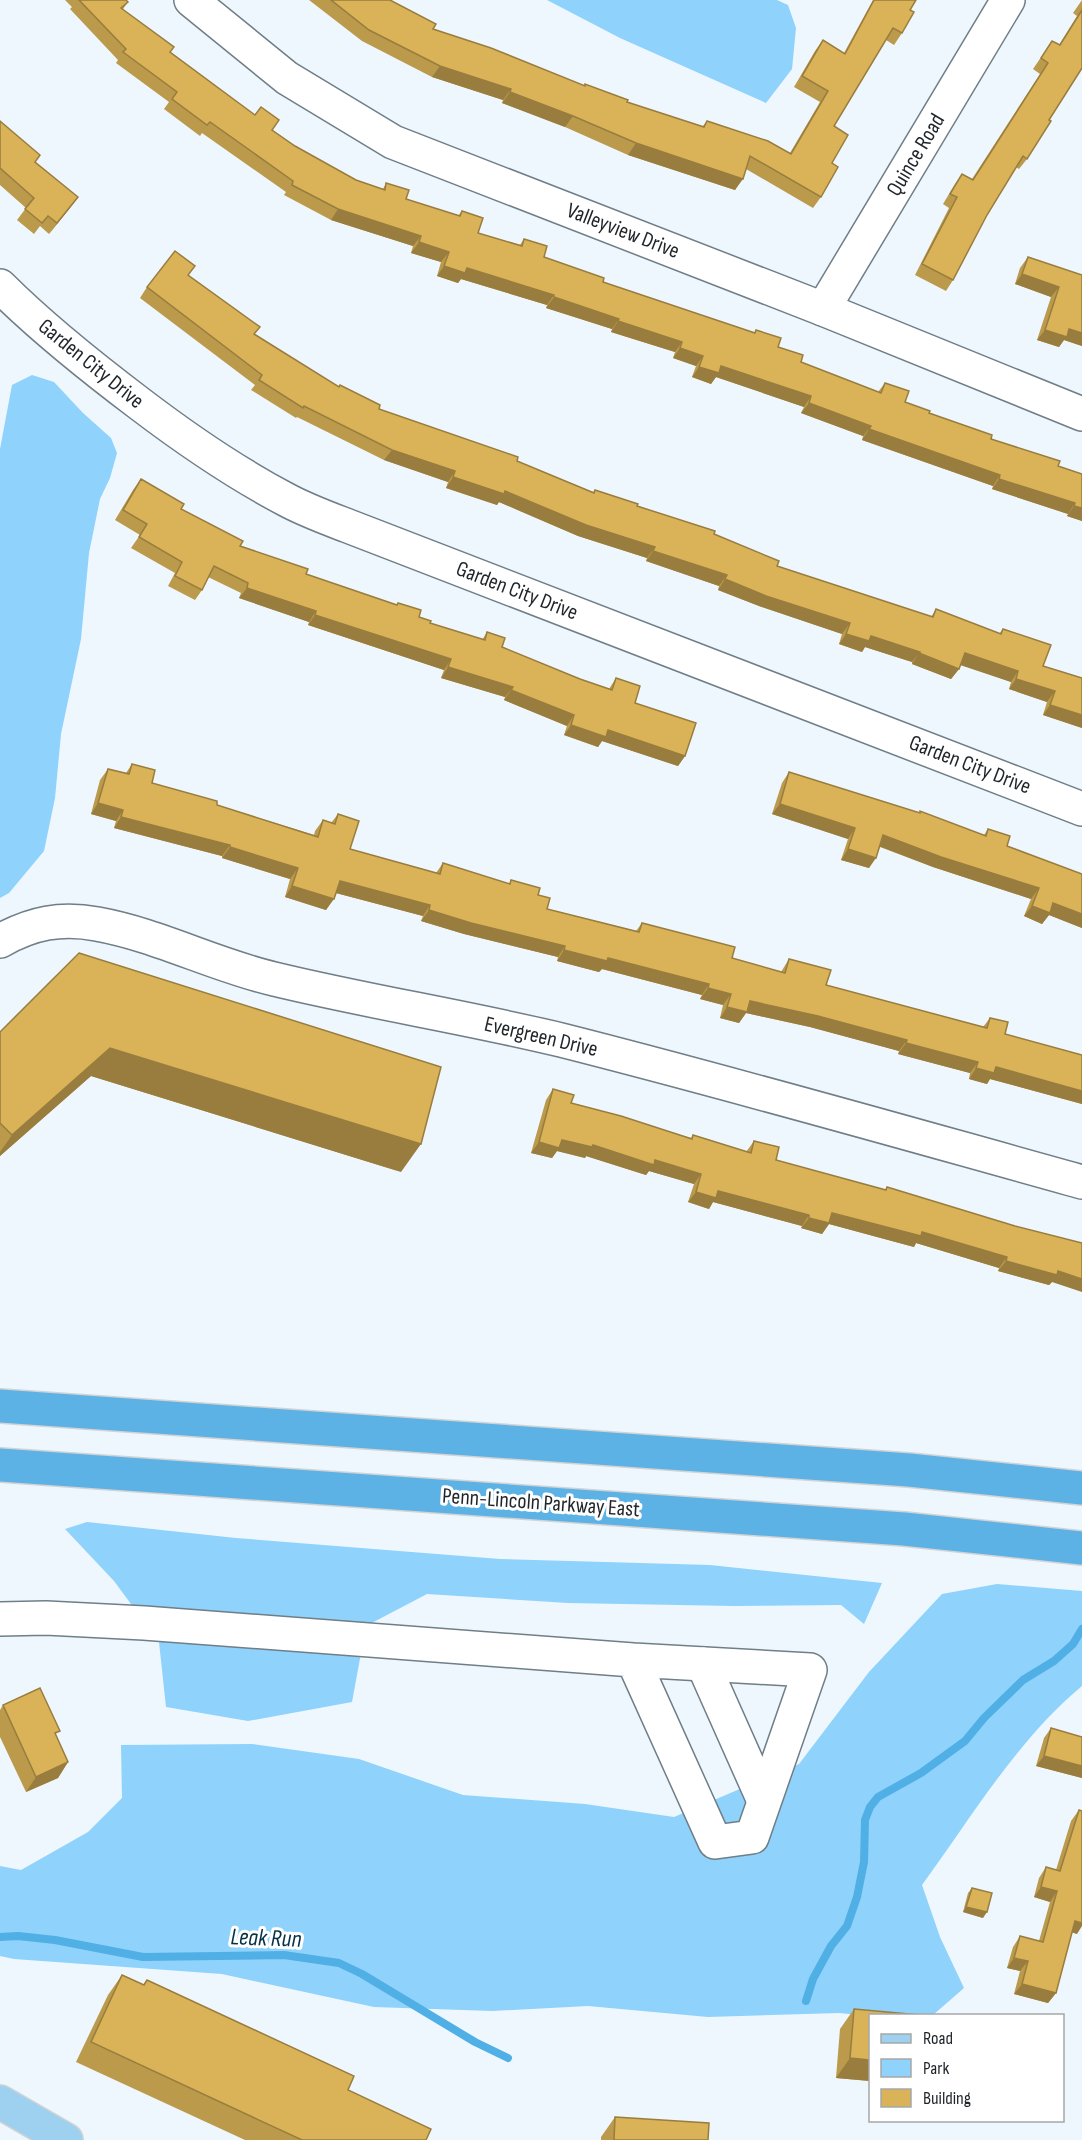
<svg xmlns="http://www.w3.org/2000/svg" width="1082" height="2140" font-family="'Sofia Sans Condensed',sans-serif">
<rect width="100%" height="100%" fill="#eef7fe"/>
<g fill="#8fd2fb">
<polygon points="547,0 777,0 788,5 796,28 792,69 766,103 620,38"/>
<polygon points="32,375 54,382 83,413 111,438 117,453 110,478 100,499 89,553 81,639 61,734 55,798 44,851 9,893 0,898 0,449 12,385"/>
<polygon points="87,1522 236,1538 500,1559 710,1565 882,1583 864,1624 841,1605 734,1606 568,1603 427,1594 366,1626 352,1702 248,1721 166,1707 159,1642 114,1581 65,1529"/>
<path d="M997,1584L1082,1591V1686C1017,1740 971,1818 922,1885L940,1937L964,1988L933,2015L870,2016L839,2013L708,2017L588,2006L492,2011L374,2007L222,1974L14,1959L0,1956V1866L21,1870L88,1832L122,1798L121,1745L252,1744L359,1759L463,1795L585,1804L674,1817L799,1764L869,1672L942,1594Z"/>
</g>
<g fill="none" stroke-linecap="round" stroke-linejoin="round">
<g stroke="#50afe4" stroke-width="8">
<polyline points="0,1937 18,1936 55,1940 143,1957 284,1955 339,1963 362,1974 475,2042 508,2058"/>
<polyline points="806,2001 813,1979 831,1946 847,1926 857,1897 864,1862 865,1820 870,1807 878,1797 921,1773 965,1741 984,1718 1023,1680 1054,1661 1073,1644 1082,1629"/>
</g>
<g stroke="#6f7e87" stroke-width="36">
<g id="minor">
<polyline points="191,0 287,78 393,142 823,309 1082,414"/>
<path d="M0,286C43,329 91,367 140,404C186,439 234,472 285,499C305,510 327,518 348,526L1082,809"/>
<polyline points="823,309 1008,0"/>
<path d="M0,941C32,923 61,917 97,924C158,935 214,965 274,979C369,1002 466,1017 561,1040C735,1084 909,1134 1082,1182"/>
<polyline points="0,1619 46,1618 144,1623 633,1660 715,1842 752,1837 810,1670 633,1660"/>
<polyline points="703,1664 764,1801"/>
</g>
</g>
<g stroke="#d2d3d4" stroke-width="36">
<polyline id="major" points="0,2102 66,2140"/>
</g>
<g stroke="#d2d3d4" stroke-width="36">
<g id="highway">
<polyline points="0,1406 909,1470 1082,1488"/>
<polyline points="0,1465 904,1529 1082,1548"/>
</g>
</g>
<use href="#minor" stroke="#fff" stroke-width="33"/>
<use href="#major" stroke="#9dd1ef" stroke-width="33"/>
<use href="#highway" stroke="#5cb2e5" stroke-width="33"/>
</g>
<g fill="#bb9a4c">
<polygon points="65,0 126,0 128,2 123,9 170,52 272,130 295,146 356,180 383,189 386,183 406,199 458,216 462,211 478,233 520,245 524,239 544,257 603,282 754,333 756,330 778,347 801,362 878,392 885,383 905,402 991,439 1058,466 1082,474 1082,521 1067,516 1068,514 992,489 993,486 862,440 863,436 801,413 804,407 716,377 711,384 692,377 696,366 673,358 675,352 611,332 612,329 546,308 547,305 461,279 458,283 437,276 441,262 411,253 413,246 331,220 284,195 286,192 202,133 200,136 164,109 169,102 116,63 118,60 70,9 72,7"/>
<polygon points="309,0 390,0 433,29 627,102 702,127 707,121 790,153 820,102 794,87 815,51 823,40 844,53 873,0 916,0 910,10 902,33 894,45 886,40 834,126 832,163 821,197 813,208 746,169 735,190 628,155 565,127 502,103 503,100 432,77 362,41"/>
<polygon points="1082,0 1082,68 1049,120 1027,159 1019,169 1016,167 987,215 953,280 946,291 915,275 949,208 943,204 955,184 962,174 972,179 1040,74 1033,69 1052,41 1059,45 1077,16 1073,13"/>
<polygon points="0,121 35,163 78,197 49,234 40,226 34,234 17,220 26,208 0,185"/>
<polygon points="1028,257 1082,275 1082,346 1064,340 1059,347 1037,340 1051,297 1015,284 1020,268"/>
<polygon points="195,266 188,275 255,334 338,387 379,409 517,461 593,492 595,490 714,534 777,566 931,617 936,609 999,634 1003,629 1043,666 1082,678 1082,728 1043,715 1047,702 1009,689 1011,682 960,664 959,669 951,679 912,664 912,662 865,647 862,652 839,644 842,634 759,606 718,590 719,586 646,561 647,558 578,536 499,502 497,505 446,488 448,482 384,460 297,417 296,418 251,390 255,385 140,298 147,287"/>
<polygon points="141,479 181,509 240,546 306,574 397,605 398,603 419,617 430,623 482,640 487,632 502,647 580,679 609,689 616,678 635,703 685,756 678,766 602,741 598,747 564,735 567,726 504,700 505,697 441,678 444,670 308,625 309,622 239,598 241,593 208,577 202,590 195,600 168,586 175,573 131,548 140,535 115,520 133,490"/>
<polygon points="132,764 152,783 217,805 314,835 315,831 323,820 331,823 338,814 350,849 436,873 443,863 509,884 511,880 538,895 547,909 636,931 642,923 732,958 781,972 789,959 826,985 983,1027 990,1018 1005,1034 1082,1055 1082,1104 990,1079 987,1084 969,1079 970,1073 898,1054 899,1051 810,1027 746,1013 739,1023 720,1018 723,1005 700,999 702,995 602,969 599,972 557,961 558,957 464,934 421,921 423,916 336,893 326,910 285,897 290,879 222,858 222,856 114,828 116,821 91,814 100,780 108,769 126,773"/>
<polygon points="789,772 984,835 988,829 1007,846 1082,874 1082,928 1049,915 1042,924 1024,916 1031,899 933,867 880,847 869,868 841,860 848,839 772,814 782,783"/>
<polygon points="0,1032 401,1172 91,1076 0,1156"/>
<polygon points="553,1089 571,1103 691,1138 693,1135 746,1152 754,1141 776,1160 885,1190 887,1187 1052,1282 1049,1285 998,1271 999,1268 916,1243 914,1247 829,1224 822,1234 801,1228 802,1226 713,1202 709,1209 688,1202 694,1184 649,1171 646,1175 586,1156 585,1158 557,1151 552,1158 531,1153 546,1100"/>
<polygon points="3,1705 56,1735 68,1762 58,1778 26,1792 0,1737 0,1710"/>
<polygon points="1051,1728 1082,1737 1082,1778 1036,1766 1044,1738"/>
<polygon points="1079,1810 1077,1934 1072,1932 1056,1993 1048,2003 1014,1994 1020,1971 1007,1968 1013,1947 1020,1936 1039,1941 1050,1902 1034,1897 1039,1878 1046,1867 1056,1870 1071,1821"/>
<polygon points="972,1888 983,1918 963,1912 968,1893"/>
<polygon points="122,1975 143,1985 147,1980 348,2090 426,2140 245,2140 76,2062 108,1995"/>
<polygon points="854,2009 870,2081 836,2078 840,2029"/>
<polygon points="615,2117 708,2140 601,2140 601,2137"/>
</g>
<g fill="#997d3e">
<polygon points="440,66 511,89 503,100 432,77"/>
<polygon points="510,92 573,116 565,127 502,103"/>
<polygon points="636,143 743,179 735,190 628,155"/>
<polygon points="78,197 70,208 49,234 57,223"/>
<polygon points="338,209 421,236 413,246 331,220"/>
<polygon points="419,242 449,252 441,262 411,253"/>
<polygon points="444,266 467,268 554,295 547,305 461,279 458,283 437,276"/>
<polygon points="1022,274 1059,287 1051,297 1015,284"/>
<polygon points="554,297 619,319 612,329 546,308"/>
<polygon points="618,321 682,342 675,352 611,332"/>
<polygon points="1069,329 1082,333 1082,346 1064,340 1059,347 1037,340 1045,330"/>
<polygon points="680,348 703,356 696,366 673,358"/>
<polygon points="721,366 811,396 804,407 716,377 711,384 692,377 699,367"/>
<polygon points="809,403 871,426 863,436 801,413"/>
<polygon points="869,429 1000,475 993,486 862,440"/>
<polygon points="392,450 455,471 448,482 384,460"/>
<polygon points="453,477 505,491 655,547 647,558 578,536 499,502 497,505 446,488"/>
<polygon points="999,479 1075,503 1068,514 992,489"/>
<polygon points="1074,506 1082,508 1082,521 1067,516"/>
<polygon points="653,551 727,575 719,586 646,561"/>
<polygon points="725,579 850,623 842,634 759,606 718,590"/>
<polygon points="247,588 316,611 309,622 239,598"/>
<polygon points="315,615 451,659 444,670 308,625"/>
<polygon points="846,634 871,636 920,652 912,662 865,647 862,652 839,644"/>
<polygon points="919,653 959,669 951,679 912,664"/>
<polygon points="965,653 1018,671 1011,682 957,664"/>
<polygon points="448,667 513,687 505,697 441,678"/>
<polygon points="1016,679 1055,691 1047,702 1009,689"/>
<polygon points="511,690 574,715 567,726 504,700"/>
<polygon points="1050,705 1082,715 1082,728 1043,715"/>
<polygon points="571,725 608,730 685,756 678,766 602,741 598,747 564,735"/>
<polygon points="98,803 123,810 116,821 91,814"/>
<polygon points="780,804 855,828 848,839 772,814"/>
<polygon points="121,817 230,845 222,856 114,828"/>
<polygon points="883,835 1039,888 1031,899 933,867 876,845"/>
<polygon points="230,847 298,868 290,879 222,858"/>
<polygon points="848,849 876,858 869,868 841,860"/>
<polygon points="340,881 430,905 423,916 332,892"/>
<polygon points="292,886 334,899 326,910 285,897"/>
<polygon points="1053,903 1082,914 1082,928 1049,915 1042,924 1024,916 1032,906"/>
<polygon points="429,910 565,946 558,957 464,934 421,921"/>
<polygon points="564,950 608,958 709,984 702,995 602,969 599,972 557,961"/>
<polygon points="708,988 731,994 723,1005 700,999"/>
<polygon points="750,1001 818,1016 907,1040 899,1051 810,1027 746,1013 739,1023 720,1018 727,1007"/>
<polygon points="906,1043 978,1062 970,1073 898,1054"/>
<polygon points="110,1048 421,1144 401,1172 91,1076 0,1156 0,1152 12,1135"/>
<polygon points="996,1067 1082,1091 1082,1104 990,1079 987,1084 969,1079 976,1068"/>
<polygon points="562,1140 593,1145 655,1160 701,1174 694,1184 649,1171 646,1175 586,1156 585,1158 557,1151 552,1158 531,1153 539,1142"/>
<polygon points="718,1191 809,1215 802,1226 713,1202 709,1209 688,1202 696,1192"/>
<polygon points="832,1213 922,1232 1007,1257 999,1268 916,1243 914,1247 829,1224 822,1234 801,1228 809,1218"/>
<polygon points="1006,1261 1058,1271 1082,1279 1082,1292 1052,1282 1049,1285 998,1271"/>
<polygon points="1044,1756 1082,1766 1082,1778 1036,1766"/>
<polygon points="68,1762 58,1778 26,1792 36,1777"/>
<polygon points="1041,1887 1057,1891 1050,1902 1034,1897"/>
<polygon points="966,1907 987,1912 983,1918 963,1912"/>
<polygon points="1075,1921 1082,1923 1082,1926 1077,1934 1068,1931"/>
<polygon points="1014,1958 1028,1961 1020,1971 1007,1968"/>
<polygon points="1022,1984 1056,1993 1048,2003 1014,1994"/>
<polygon points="850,2058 870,2060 870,2081 836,2078"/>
</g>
<g fill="#dab358" stroke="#997d3e" stroke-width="1.5">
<polygon points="79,0 126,0 128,2 121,8 174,47 170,52 255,115 261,107 279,120 272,130 295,146 356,180 385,190 386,183 409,190 406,199 460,216 462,211 483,218 478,233 522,246 524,239 547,246 544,257 604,278 603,282 755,333 756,330 781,338 778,347 803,355 801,362 881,393 885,383 909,391 905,402 930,411 929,413 992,435 991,439 1060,461 1058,466 1082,474 1082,508 1074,506 1075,503 999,479 1000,475 869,429 871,426 809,403 811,396 721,366 719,373 699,367 703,356 680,348 682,342 618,321 619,319 554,297 554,295 467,268 465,273 444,266 449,252 419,242 421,236 338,209 292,185 293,181 210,122 207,125 172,99 177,92 123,52 126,49"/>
<polygon points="331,0 390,0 436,24 433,29 491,48 585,86 585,84 628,100 627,102 704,127 707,121 768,141 791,154 828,91 802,76 823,40 845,54 874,0 916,0 910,10 914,12 902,33 893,28 834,126 848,135 832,163 838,167 821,197 750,156 743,179 636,143 573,116 510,92 511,89 440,66 369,30"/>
<polygon points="1082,10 1082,68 1049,120 1051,121 1027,159 1023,156 987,215 953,280 922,264 957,197 950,194 962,174 973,180 1048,63 1041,58 1052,41 1060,45"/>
<polygon points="0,121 40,155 35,162 78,197 57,223 48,216 42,223 25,209 34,198 0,168"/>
<polygon points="175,251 195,266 188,275 260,327 254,334 339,387 340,385 380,405 379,409 518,457 517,461 594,493 595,490 638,504 637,506 715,531 714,534 779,561 777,566 933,617 936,609 1001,634 1003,629 1051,645 1043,666 1082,678 1082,715 1050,705 1055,691 1016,679 1018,671 965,653 959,669 919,653 920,652 871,636 869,641 846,634 850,623 766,596 725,579 727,575 653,551 655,547 586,525 505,491 504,494 453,477 455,471 392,450 304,406 303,408 259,380 262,375 147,287"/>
<polygon points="1028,257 1082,275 1082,333 1069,329 1067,337 1045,330 1059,287 1022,274"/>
<polygon points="141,479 184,504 181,509 243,541 240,546 308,569 306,574 397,605 398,603 421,610 419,617 431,621 430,623 485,640 487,632 505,638 502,647 580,679 612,690 616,678 640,686 635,703 696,723 685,756 608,730 606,737 571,725 574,715 511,690 513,687 448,667 451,659 315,615 316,611 247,588 248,583 214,566 202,590 175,576 182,562 139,537 147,524 123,510"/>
<polygon points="132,764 155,770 152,783 217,801 217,805 318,837 323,820 335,824 338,814 359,821 350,849 440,874 443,863 510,884 511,880 540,888 538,895 550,898 547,909 639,932 642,923 735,947 732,958 785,973 789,959 831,970 826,985 987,1028 990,1018 1008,1022 1005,1034 1082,1055 1082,1091 996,1067 994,1073 976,1068 978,1062 906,1043 907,1040 818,1016 750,1001 747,1012 727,1007 731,994 708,988 709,984 608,958 607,961 564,950 565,946 471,923 429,910 430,905 340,881 334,899 292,886 298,868 230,847 230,845 121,817 123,810 98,803 108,769 129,774"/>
<polygon points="789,772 920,813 920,811 986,836 988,829 1010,836 1007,846 1082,874 1082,914 1053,903 1050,913 1032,906 1039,888 941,857 883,835 876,858 848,849 855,828 780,804"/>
<polygon points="79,953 441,1067 421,1144 110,1048 12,1135 0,1123 0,1032"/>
<polygon points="553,1089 574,1095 571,1103 621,1116 692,1139 693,1135 751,1153 754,1141 779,1147 776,1160 886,1190 887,1187 1015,1226 1082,1243 1082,1279 1058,1271 1057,1275 1006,1261 1007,1257 922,1232 921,1236 832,1213 829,1223 809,1218 809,1215 718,1191 716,1198 696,1192 701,1174 655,1160 654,1165 593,1145 592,1147 562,1140 559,1148 539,1142"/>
<polygon points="40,1688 60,1731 55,1733 68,1762 36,1777 3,1705"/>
<polygon points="1051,1728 1082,1737 1082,1766 1044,1756"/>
<polygon points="1079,1810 1082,1811 1082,1923 1075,1921 1056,1993 1022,1984 1028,1961 1014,1958 1020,1936 1043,1942 1057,1891 1041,1887 1046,1867 1060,1871"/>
<polygon points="972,1888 992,1893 987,1912 966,1907"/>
<polygon points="122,1975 144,1985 147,1980 354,2076 348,2090 431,2129 426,2140 302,2140 91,2042"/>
<polygon points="854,2009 931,2016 870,2016 870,2060 850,2058"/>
<polygon points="615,2117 709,2123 708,2140 614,2140"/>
</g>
<g text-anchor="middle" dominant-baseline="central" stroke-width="6" stroke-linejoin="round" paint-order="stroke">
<g font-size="22" fill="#1f2529" stroke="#fff">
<text transform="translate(916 155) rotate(-59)">Quince Road</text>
<text transform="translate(623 231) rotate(21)">Valleyview Drive</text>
<text transform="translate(91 364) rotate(39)">Garden City Drive</text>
<text transform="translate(517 591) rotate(21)">Garden City Drive</text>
<text transform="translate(970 765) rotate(21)">Garden City Drive</text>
<text transform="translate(541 1037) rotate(13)">Evergreen Drive</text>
<text transform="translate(541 1503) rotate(4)">Penn-Lincoln Parkway East</text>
</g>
<g font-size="24" font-style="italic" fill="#063147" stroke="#fff">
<text transform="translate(266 1938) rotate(2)">Leak Run</text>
</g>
</g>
<rect x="869" y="2014" width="195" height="108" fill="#ffffff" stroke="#a5a8a9" stroke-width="1.5"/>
<rect x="881" y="2034" width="30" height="9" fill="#9dd1ef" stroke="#a5a8a9" stroke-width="1.5"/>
<text x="923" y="2044" font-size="18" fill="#1f2529">Road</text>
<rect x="881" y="2059" width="30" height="18" fill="#8fd2fb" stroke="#a5a8a9" stroke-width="1.5"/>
<text x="923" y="2074" font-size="18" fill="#1f2529">Park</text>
<rect x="881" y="2089" width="30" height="18" fill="#dab358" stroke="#a5a8a9" stroke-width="1.5"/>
<text x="923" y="2104" font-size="18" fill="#1f2529">Building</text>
</svg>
